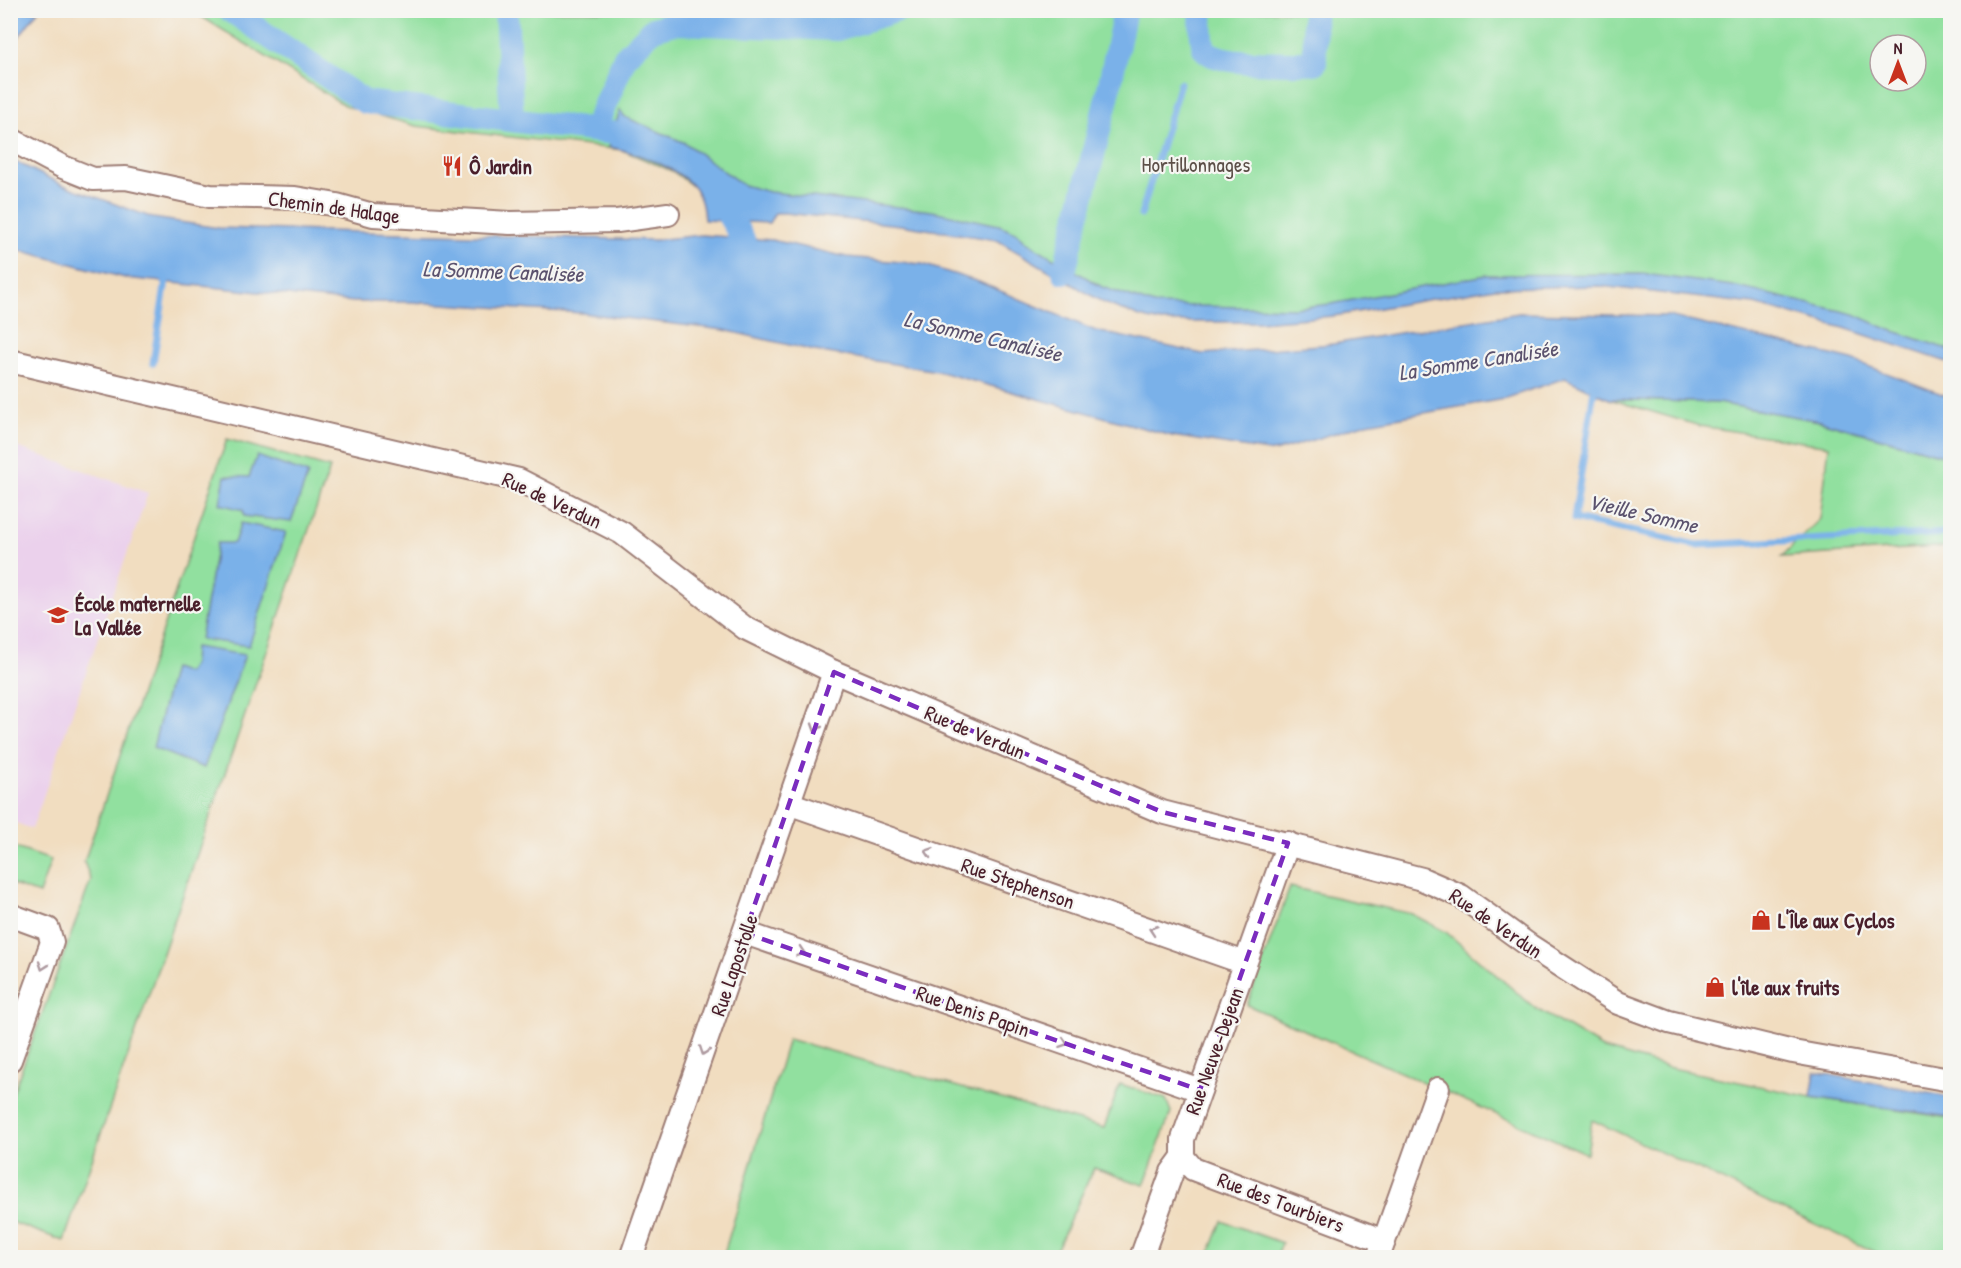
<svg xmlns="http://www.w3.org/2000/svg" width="1961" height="1268" font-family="'Patrick Hand',sans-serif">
<rect width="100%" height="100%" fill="#f6f6f2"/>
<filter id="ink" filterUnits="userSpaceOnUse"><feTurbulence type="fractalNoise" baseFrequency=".0167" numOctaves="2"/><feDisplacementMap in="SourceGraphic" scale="12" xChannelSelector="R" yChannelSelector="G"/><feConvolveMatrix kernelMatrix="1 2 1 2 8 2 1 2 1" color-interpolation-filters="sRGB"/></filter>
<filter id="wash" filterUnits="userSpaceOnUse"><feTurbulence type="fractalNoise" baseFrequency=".008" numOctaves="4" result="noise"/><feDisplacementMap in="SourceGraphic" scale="24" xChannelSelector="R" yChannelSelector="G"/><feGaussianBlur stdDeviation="1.35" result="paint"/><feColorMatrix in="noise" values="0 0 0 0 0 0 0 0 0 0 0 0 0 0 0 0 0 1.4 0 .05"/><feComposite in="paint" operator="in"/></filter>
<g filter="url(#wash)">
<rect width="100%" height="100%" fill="#f1ddc0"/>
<polygon fill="#ebd1ec" points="11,445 148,493 32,829 11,821"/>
<g fill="#91e09f" stroke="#6e8065" stroke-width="1.5" fill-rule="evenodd">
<path d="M192,11H1950V361L1847,324L1735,297L1640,283H1499L1319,313L1151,318L993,235L694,187L672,171L622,150L416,126L346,106ZM1880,45H1916V81H1880Z"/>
<polygon points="1609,399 1718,403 1820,421 1950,457 1950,546 1781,557 1820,519 1829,446 1700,426"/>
<polygon points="227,439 330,468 64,1241 11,1222 10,1101 91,880 84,862"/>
<polygon points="10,846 51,860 39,894 11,884"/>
<polygon points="1290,887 1412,914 1446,932 1535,1008 1604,1049 1667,1067 1811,1097 1950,1118 1950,1257 1886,1257 1592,1120 1587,1154 1247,1005"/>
<polygon points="788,1039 1104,1128 1120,1084 1166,1099 1171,1112 1144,1185 1094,1168 1053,1257 991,1257 965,1252 963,1258 723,1257"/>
<polygon points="1222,1221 1282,1243 1277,1257 1208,1257"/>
</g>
<g fill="#7ab1e9" stroke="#62688a" stroke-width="1.5">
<polygon points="11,10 38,11 11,47 10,11"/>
<path d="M620,110L625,117L685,143L743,185L770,192L932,211L999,225L1016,232L1028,243L1102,287L1154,305L1294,308L1331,304L1486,275L1644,274L1733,286L1854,314L1885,328L1950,350V363L1844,328L1754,304L1600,286L1495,288L1334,316L1259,322H1161L1140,317L1104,303L997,240L900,225L785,213H775L769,223L704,220C703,209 702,198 694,188C678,167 634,152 609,147Z"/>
<polygon points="10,159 61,184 153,218 219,228 655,240 701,235 772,240 847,257 922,264 979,282 1096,331 1203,354 1333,344 1519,313 1668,316 1852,360 1950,397 1950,457 1820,421 1718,403 1609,399 1565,378 1504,399 1367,423 1274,452 1172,436 937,371 815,351 724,330 582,313 411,302 354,302 125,278 11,248"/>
<polygon points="257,456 308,474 291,522 244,516 243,510 220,504 225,476 249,477"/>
<polygon points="241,523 286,532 249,646 200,639 217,543 234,543"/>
<polygon points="194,647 245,655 204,768 153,748 173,668 187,673 193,664"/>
<polygon points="1815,1072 1950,1097 1950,1117 1811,1097"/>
</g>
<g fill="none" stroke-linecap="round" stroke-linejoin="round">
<g stroke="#7ab1e9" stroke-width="7">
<polyline points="232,12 232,10"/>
<polyline points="1141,215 1180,83"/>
<polyline points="153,363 167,274"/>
<polyline points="1595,383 1574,519 1696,545 1950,533"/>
</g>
<g stroke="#7ab1e9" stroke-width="24">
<polyline points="230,10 365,102 639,136 644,139"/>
<polyline points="506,10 512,119"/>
<path d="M1201,10C1202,21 1200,39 1204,48C1213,67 1295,62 1315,63L1314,10"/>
<polyline points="594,130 625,57 653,29 675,23 837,29 898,10"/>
<polyline points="716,194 743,239 746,269"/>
<polyline points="1064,272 1107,98 1125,10"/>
</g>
</g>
</g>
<g filter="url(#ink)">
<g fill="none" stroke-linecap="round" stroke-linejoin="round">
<g stroke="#9e7e76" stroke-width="26">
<g id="minor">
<polyline points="10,139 63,167 93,179 126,178 210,196 295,198 337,205 373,215 510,223 617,221 668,214"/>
<polyline points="10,361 519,480 622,533 745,628 834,672 1162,812 1422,879 1461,896 1530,946 1618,1003 1669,1022 1793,1052 1950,1080"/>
<polyline points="791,804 1245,963"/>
<polyline points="10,915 48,929 52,942 10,1060"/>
<polyline points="745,933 1200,1090"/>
<polyline points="1183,1157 1193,1169 1384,1241"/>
<polyline points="631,1258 834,672"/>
<polyline points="1141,1258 1172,1172 1183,1157 1183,1139 1288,843"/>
<polyline points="1378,1258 1438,1089"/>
</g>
</g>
<use href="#minor" stroke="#fff" stroke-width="22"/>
</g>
<defs><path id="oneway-chevron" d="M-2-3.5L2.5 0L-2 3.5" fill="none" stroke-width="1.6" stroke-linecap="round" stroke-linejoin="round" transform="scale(1.5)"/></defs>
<g stroke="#ae9aa0">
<use href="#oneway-chevron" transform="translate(816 728) rotate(108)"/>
<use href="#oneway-chevron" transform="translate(929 852) rotate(-161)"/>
<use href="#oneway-chevron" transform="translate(1153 930) rotate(-161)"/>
<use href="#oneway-chevron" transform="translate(801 952) rotate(19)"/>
<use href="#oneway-chevron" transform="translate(43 966) rotate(109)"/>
<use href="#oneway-chevron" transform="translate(1064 1043) rotate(19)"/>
<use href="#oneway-chevron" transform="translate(704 1051) rotate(109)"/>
</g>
</g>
<path fill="none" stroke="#7b2cbf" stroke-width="4.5" stroke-dasharray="12 8" stroke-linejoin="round" d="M834,672L1162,812L1288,843L1200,1090L745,933Z"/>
<defs>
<g id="restaurant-bare" transform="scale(1.62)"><path d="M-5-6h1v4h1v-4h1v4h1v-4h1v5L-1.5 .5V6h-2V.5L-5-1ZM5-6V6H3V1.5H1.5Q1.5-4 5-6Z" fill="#c8321e" stroke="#f6f6f2" stroke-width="2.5" paint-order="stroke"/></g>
<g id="school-bare" transform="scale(1.62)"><path d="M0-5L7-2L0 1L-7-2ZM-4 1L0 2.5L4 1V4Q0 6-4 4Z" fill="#c8321e" stroke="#f6f6f2" stroke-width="2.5" paint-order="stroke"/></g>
<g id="shop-bare" transform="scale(1.62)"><path d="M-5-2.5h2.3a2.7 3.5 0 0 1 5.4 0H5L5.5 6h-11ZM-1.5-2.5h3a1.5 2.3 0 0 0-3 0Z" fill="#c8321e" stroke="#f6f6f2" stroke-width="2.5" paint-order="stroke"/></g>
</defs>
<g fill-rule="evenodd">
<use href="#restaurant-bare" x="452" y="166"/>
<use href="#school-bare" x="58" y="615"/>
<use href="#shop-bare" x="1761" y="920"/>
<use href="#shop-bare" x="1715" y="987"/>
</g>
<g text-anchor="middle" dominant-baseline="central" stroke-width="4.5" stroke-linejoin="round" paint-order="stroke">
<g font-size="21" fill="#5c4f48" stroke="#f6f6f2">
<text x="1196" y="164">Hortillonnages</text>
</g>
<g font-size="21" font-weight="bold" fill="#4a1f2b" stroke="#f6f6f2" text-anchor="start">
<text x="469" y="166">Ô Jardin</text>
<text x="75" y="603">École maternelle<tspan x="75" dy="24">La Vallée</tspan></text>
<text x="1778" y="920">L'Île aux Cyclos</text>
<text x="1732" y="987">l'île aux fruits</text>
</g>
<g font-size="21" fill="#4a1f2b" stroke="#f6f6f2">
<text transform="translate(334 207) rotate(8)">Chemin de Halage</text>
<text transform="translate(552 500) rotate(25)">Rue de Verdun</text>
<text transform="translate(975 732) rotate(23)">Rue de Verdun</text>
<text transform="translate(1018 883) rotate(19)">Rue Stephenson</text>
<text transform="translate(1496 923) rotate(34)">Rue de Verdun</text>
<text transform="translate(734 965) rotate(-71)">Rue Lapostolle</text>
<text transform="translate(973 1011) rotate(19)">Rue Denis Papin</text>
<text transform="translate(1214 1051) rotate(-70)">Rue Neuve-Dejean</text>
<text transform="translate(1281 1202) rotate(21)">Rue des Tourbiers</text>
</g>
<g font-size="22" font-style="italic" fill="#5b526e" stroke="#f6f6f2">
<text transform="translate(503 271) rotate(2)">La Somme Canalisée</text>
<text transform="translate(983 336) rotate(13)">La Somme Canalisée</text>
<text transform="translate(1478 360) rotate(-9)">La Somme Canalisée</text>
<text transform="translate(1643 513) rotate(13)">Vieille Somme</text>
</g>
</g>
<rect width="1961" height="1268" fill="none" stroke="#f6f6f2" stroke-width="36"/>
<g transform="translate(1898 63)"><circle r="28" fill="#f6f6f2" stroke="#b1a0a2" stroke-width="1.5"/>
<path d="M0-4.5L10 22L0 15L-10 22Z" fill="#c8321e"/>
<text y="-9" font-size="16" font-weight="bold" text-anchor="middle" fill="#4a1f2b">N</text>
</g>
</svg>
